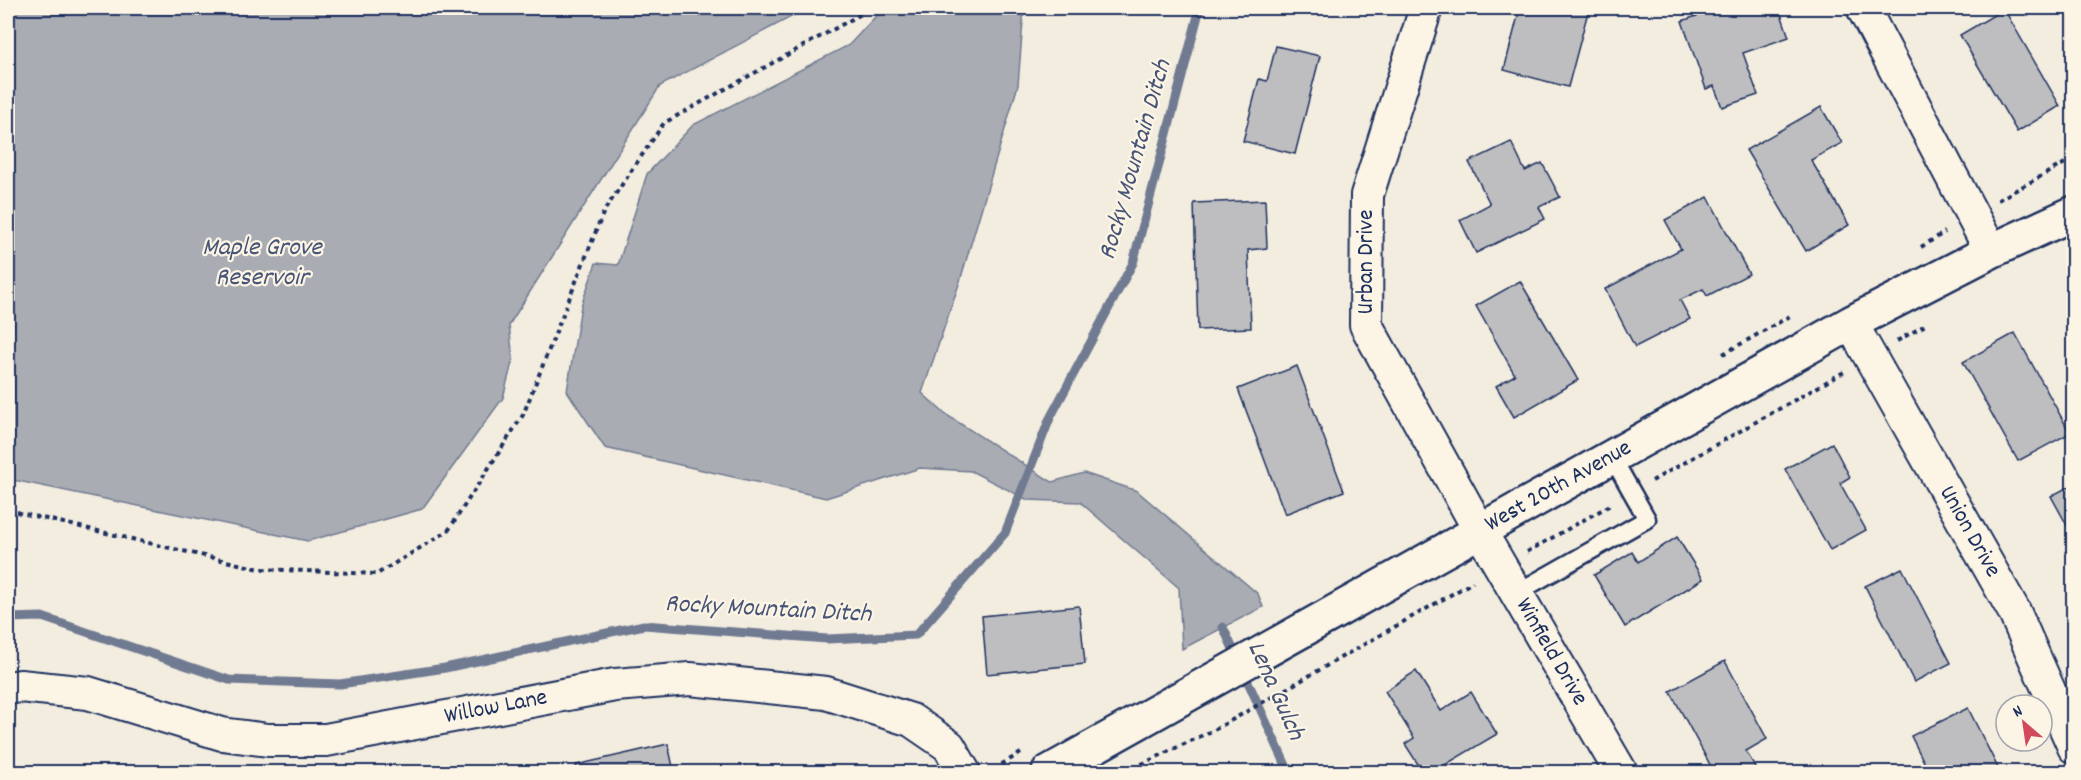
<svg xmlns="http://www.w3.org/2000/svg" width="2081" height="780" font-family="Dekko,sans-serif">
<rect width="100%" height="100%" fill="#f3ede0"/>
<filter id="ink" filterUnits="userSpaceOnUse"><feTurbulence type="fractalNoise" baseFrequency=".0167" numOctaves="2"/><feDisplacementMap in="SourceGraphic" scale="12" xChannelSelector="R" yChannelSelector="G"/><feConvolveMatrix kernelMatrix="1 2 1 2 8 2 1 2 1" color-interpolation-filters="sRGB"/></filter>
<g filter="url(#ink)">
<g fill="#a9acb3" stroke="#707a91" stroke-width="1.5">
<polygon points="8,8 808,8 660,86 509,325 513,359 503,398 422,509 308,541 8,479"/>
<polygon points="898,8 1024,8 1018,85 960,281 922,393 945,414 1052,482 1084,473 1137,491 1258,594 1263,607 1182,649 1179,588 1080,502 1028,500 971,471 920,468 826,498 605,448 567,391 581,306 596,263 618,265 647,174 693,125 849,45 876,16"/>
</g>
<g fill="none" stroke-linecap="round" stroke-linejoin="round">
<g stroke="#707a91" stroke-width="9">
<polyline points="8,618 42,617 229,680 340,684 445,668 644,625 827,639 916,635 1005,533 1050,418 1133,263 1200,8"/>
<polyline points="1223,627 1289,772"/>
</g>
</g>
<g fill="#bebec0" stroke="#1b2f5e" stroke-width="1.5">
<polygon points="1520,8 1589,8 1568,87 1504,70"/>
<polygon points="1720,8 1779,8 1789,37 1743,53 1758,95 1722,107 1714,86 1706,89 1682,21"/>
<polygon points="2004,9 2060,106 2017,132 1960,35"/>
<polygon points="1276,46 1320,56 1295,154 1243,141 1259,79 1267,81"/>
<polygon points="1821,107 1842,143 1811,160 1849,225 1806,251 1746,150"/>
<polygon points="1511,142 1525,171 1542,163 1560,197 1539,207 1545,219 1476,253 1460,220 1490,204 1469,162"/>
<polygon points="1708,197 1749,274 1707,296 1703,289 1680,300 1690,319 1635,347 1605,289 1681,249 1665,220"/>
<polygon points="1265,200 1267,248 1248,250 1251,328 1198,330 1194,203"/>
<polygon points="1520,281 1578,380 1514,417 1496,386 1515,375 1476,306"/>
<polygon points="2015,333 2070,433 2018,461 1963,362"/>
<polygon points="1297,366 1344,491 1285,514 1238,389"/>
<polygon points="1832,443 1850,477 1840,483 1866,530 1830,550 1785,469"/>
<polygon points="2074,484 2074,538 2051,496"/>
<polygon points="1677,537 1703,579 1625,627 1594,575 1632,552 1638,562"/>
<polygon points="1902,568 1951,663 1914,682 1865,586"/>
<polygon points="1079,606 1085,664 987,674 982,616"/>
<polygon points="1725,661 1767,739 1746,751 1758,772 1714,772 1670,691"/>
<polygon points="1416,671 1441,711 1471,692 1497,734 1433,772 1423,772 1405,744 1414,738 1385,691"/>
<polygon points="1968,708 2000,772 1929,772 1911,736"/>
<polygon points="668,744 674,772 578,772 576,765"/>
</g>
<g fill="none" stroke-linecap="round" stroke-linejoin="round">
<g stroke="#1b2f5e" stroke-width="21">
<polyline id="service" points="1516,593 1647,519 1612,457"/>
</g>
<g stroke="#1b2f5e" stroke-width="36">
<g id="minor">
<path id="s1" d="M1426,8L1367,195L1366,325L1480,531L1621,772"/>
<polyline points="1863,8 1991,251"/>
<path id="s2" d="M1851,323L2014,611L2074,747"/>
<path id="s3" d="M8,688L20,686L88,693L222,734L268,740H326L615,685L690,679L826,693L911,720L949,746L964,772"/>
</g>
</g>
<g stroke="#1b2f5e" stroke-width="38">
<g id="tertiary">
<path id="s4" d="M1049,772L1851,323L1991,251L2074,213"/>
</g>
</g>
<g stroke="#1b2f5e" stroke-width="4" stroke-dasharray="4.5 4.5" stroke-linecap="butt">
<polyline points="1998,200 2074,158"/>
<polyline points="1921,247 1945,232"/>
<polyline points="1897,341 1927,324"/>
<polyline points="1723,354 1790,316"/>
<polyline points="1652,481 1844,372"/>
<polyline points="8,510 260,569 377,574 448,531 523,415 604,211 664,123 872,8"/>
<polyline points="1527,552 1612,504"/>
<polyline points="998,772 1000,765 1021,753"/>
<polyline points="1125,772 1216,729 1473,582"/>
</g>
<use href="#service" stroke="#fcf5e5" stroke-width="16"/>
<use href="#minor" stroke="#fcf5e5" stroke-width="32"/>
<use href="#tertiary" stroke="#fcf5e5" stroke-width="33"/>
</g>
</g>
<g text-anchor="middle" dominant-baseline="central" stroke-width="4.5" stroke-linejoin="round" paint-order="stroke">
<g font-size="24" fill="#1b2f5e" stroke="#fcf5e5">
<text transform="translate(1367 262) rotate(-90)">Urban Drive</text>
<text stroke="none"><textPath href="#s4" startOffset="584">West 20th Avenue</textPath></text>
<text stroke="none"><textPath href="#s2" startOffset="240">Union Drive</textPath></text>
<text stroke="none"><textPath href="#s1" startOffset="702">Winfield Drive</textPath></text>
<text stroke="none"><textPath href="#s3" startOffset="498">Willow Lane</textPath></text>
</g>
<g font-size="26" font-style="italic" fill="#465478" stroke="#fcf5e5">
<text transform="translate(1136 160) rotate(-74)">Rocky Mountain Ditch</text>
<text x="262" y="248">Maple Grove<tspan x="262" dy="30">Reservoir</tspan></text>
<text transform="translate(768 610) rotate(3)">Rocky Mountain Ditch</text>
<text transform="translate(1275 691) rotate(66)">Lena Gulch</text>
</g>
</g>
<rect width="2081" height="780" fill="none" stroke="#fcf5e5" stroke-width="30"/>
<rect x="15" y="15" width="2051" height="750" fill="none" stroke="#1b2f5e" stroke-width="2" filter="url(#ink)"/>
<g transform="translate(2024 723) rotate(331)"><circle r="28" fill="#fcf5e5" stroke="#a2a6af" stroke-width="1.5"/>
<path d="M0-4.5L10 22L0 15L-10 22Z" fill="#d1495b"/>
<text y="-9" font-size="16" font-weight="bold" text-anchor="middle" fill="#1b2f5e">N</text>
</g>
</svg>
